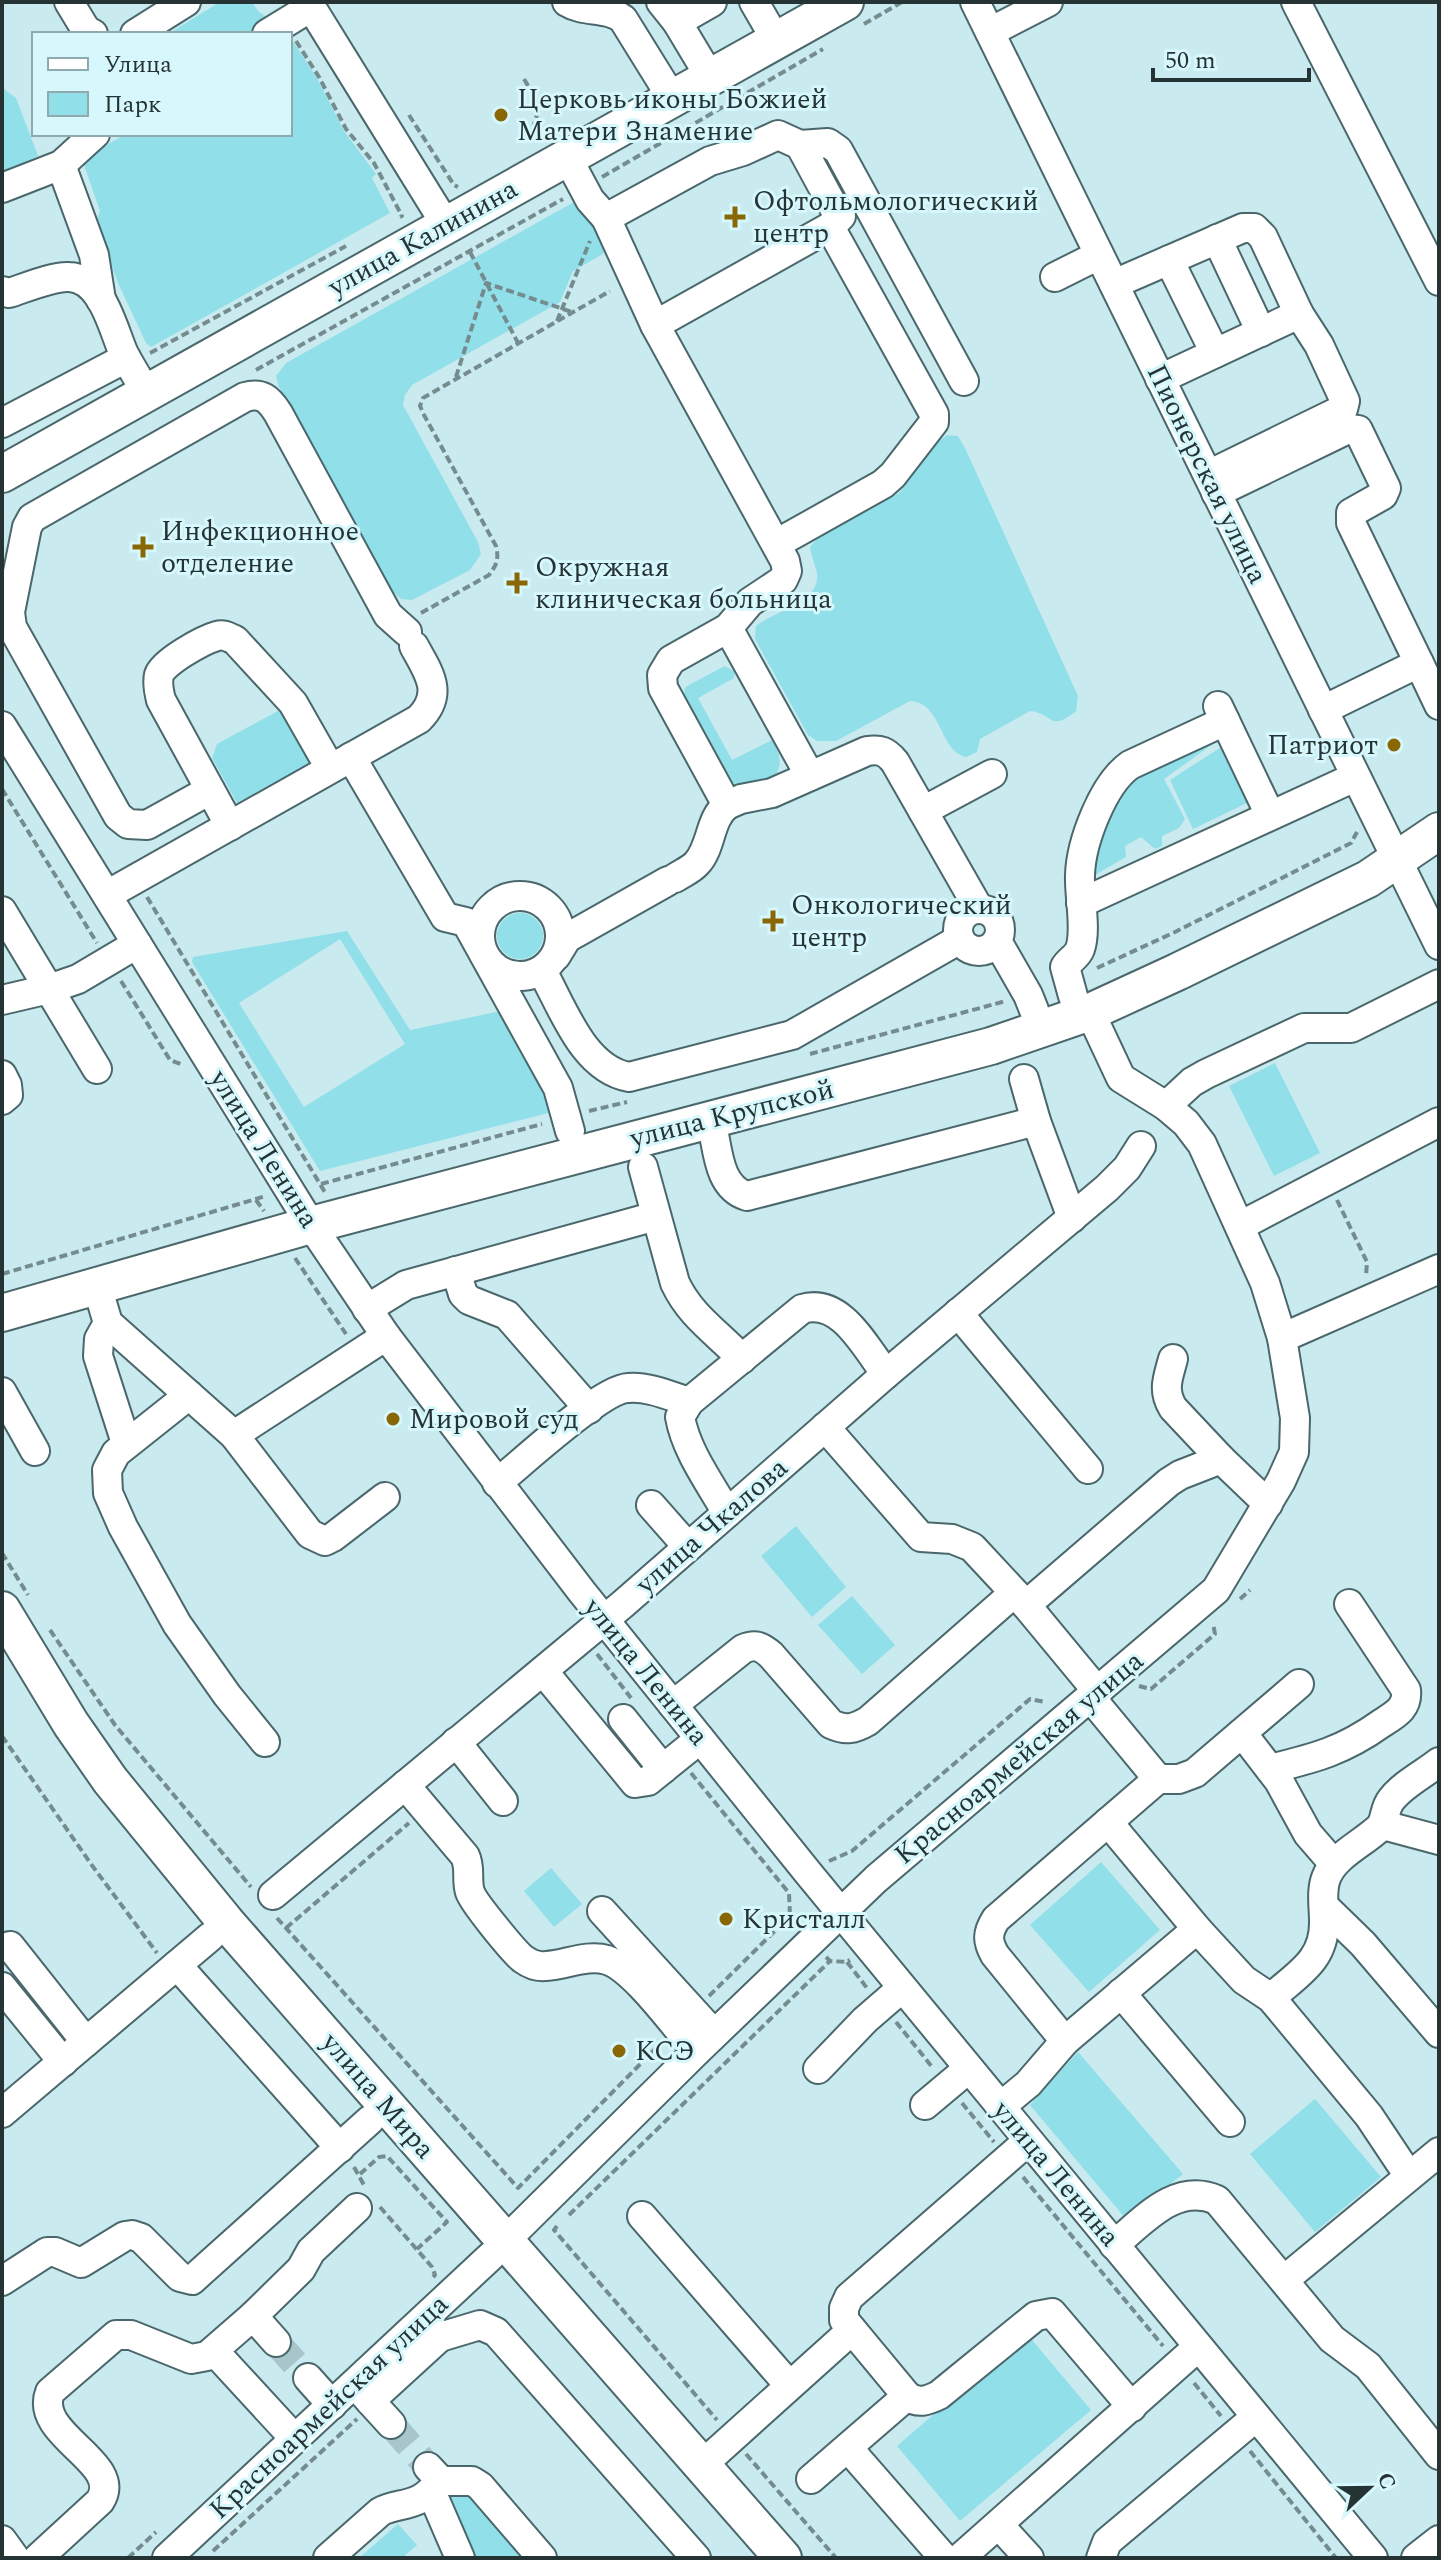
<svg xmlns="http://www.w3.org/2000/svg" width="1441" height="2560" font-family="Spectral,serif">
<rect width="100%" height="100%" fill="#c9eaee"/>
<g fill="#91dfe9" fill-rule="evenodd">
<polygon points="220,2 252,2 258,11 288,34 168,34"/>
<polygon points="290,37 317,78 344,131 376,174 372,178 390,213 151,347 146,343 119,285 95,223 100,211 82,159 126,134 290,134"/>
<polygon points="2,84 5,90 16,98 38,156 2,172"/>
<polygon points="576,201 584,201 606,246 603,254 573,271 560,302 412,385 405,395 403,405 478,542 481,554 470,570 412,600 401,599 392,591 279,387 276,376 286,363"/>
<path d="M947,435L958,436L965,448L1078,696L1076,711C1049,733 1053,713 1030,711L980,739L977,752L966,757C939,751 942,702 910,701L836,741H817L808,735L755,639L756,626C774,611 821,603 817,573C815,564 811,556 810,547L819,537L899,493L937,443Z"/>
<path d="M725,666L735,672L734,678L698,698L732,760L772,740C781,755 783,765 773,780L741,788L728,779L684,698L685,688L689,685Z"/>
<polygon points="287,706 316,760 237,803 212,758 217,744"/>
<polygon points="1224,736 1164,779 1185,819 1179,828 1162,836 1162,846 1155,849 1141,837 1125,846 1126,857 1083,882 1119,780"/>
<polygon points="1223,746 1249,802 1193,829 1170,780"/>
<circle cx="520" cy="936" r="23"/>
<path d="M347,931L410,1030L501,1011L556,1111L320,1171L192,962L193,957ZM340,939L405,1044L304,1107L239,1003Z"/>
<polygon points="1275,1063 1320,1153 1274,1176 1229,1086"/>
<polygon points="796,1526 846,1587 812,1617 761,1556"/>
<polygon points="852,1596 895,1645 862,1674 818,1625"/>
<polygon points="1101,1862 1160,1930 1089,1992 1030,1925"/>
<polygon points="551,1868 582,1904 554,1927 524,1891"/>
<polygon points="1078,2052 1183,2174 1126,2219 1030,2105"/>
<polygon points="1315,2099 1381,2177 1315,2232 1250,2154"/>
<polygon points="1027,2334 1091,2410 960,2521 897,2446"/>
<polygon points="464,2489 522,2558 470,2558 446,2491"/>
<polygon points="398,2524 417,2545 402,2558 359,2558"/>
</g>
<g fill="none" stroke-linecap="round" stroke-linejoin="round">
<g stroke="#a8c5c9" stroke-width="28" stroke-dasharray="28 14" stroke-linecap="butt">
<polyline points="276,2342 308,2378"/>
<polyline points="391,2424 428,2467"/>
</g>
<g stroke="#4a676b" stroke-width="32">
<g id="minor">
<polyline points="69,2 86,30 93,34"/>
<polyline points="308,2 446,225"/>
<path d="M567,2C585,13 606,6 623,19L672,98"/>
<polyline points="661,2 677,22 710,77"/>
<polyline points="754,2 776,40"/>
<polyline points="975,2 1439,945"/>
<polyline points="1296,2 1439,281"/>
<polyline points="677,22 712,2"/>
<polyline points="990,32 1048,2"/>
<polyline points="135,34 186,2"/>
<polyline points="267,34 311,7"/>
<polyline points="800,145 828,143 838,150 964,381"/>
<path d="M567,157L590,200L606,218L655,325L785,561L787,571L783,580L750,602L728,628L671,660L662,675L663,688L727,805L741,799L772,793L867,751C880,749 886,751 895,762L979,909"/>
<polyline points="61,165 94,255 101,300"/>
<polyline points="2,188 61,165 95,134"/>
<polyline points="606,218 710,161 743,151 778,135 800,145 839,217"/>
<polyline points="1217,239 1261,332"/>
<polyline points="1169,260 1215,353"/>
<polyline points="1055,277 1099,255"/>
<polyline points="1114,284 1243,228 1254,228 1263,237 1299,314 1160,379"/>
<path d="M2,291L9,293C25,288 53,276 69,277C103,278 113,330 124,354C131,367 139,380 146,392"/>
<polyline points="655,325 830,227 841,216"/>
<polyline points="2,423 126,358"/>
<polyline points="1208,475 1343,409 1345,401 1319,345 1299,314"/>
<polyline points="1216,493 1348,429 1358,430 1386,488 1383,495 1351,513 1351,523 1419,663"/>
<polyline points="776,544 883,484 893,475 934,422 934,414 830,227"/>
<polyline points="728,628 810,776"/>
<polyline points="1218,706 1270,815"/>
<polyline points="1323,710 1419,663 1439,705"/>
<polyline points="2,726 311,1225 386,1336 582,1592 809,1874 1373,2558"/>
<polyline points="351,757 445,917 466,922 558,1088 570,1131"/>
<path d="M210,790L147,825L128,824L118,816L12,627L10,612L27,527L32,518L245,397C262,392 269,399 278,413L388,615L407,632"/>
<polyline points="923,811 992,774"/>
<path d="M230,826L161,700C159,692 157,683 159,675C163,662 203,640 217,636C224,634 228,637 235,640L293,703L330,768"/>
<path d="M675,878C682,873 691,870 697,863C712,847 709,819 727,805"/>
<path d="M107,895L419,719C445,693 428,672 414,646"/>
<circle cx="520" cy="936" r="40"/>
<polyline points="1081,903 1355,777"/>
<circle cx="979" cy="930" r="21"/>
<polyline points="2,911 97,1069"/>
<polyline points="997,941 1028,995 1034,1010"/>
<polyline points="556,956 567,938 668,881"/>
<path d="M542,971C563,1008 583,1069 629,1077L792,1035L960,939"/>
<path d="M1073,996L1065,967C1069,960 1077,957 1080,949C1087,930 1079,896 1080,875C1081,842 1103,784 1130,765L1225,721"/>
<polyline points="2,1000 49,989 78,979 137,944"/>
<polyline points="1090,1012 1121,1078 1166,1106 1186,1123 1202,1144 1265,1283 1282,1338"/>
<polyline points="2,1075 7,1085 8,1095 2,1100"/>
<polyline points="1024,1079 1036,1121 1072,1218"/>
<polyline points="1166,1106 1192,1082 1206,1074 1304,1028 1351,1028 1439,984"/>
<path d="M711,1120C718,1147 717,1187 747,1196L1036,1121"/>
<path d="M643,1167L675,1283C691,1317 717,1332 742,1359"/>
<polyline points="1240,1226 1439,1122"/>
<polyline points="456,1271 463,1294 469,1300 507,1315 589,1409"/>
<polyline points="97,1286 108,1323 234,1435 310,1534 325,1541 333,1537 385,1497"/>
<polyline points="367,1309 406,1285 656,1216"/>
<polyline points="958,1313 1088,1469"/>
<polyline points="108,1323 99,1339 98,1356 126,1443"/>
<path d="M1173,1359C1168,1378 1162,1390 1173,1408L1221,1459"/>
<polyline points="2,1392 35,1451"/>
<polyline points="189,1395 116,1453 107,1470 108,1493 123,1527 177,1624 227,1695 265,1742"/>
<polyline points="825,1427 921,1537 952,1539 972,1547 1026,1605 1098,1692"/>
<polyline points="234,1435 386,1336"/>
<path d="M497,1483C522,1463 601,1389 628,1388C648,1386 670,1396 689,1402"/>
<polyline points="651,1505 688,1547"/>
<path d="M727,1513C710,1483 686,1451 680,1417L689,1402L802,1309C841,1297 865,1347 886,1374"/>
<polyline points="1026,1605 1169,1482 1180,1475 1221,1459 1268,1504"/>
<polyline points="543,1671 635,1783 648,1781 700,1739"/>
<polyline points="1091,1698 1158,1779"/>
<path d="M673,1705L743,1649C755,1644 761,1646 771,1655L831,1724C846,1731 854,1729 868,1721L1014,1593"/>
<polyline points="623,1719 663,1769"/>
<polyline points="1242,1733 1279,1781 1308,1834 1334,1864"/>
<polyline points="456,1742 503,1801"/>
<path d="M1270,1769C1315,1758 1343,1751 1382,1723C1396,1714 1408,1708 1406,1690L1349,1604"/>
<path d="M405,1785L465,1856C471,1868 466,1880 470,1892C473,1902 514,1952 523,1959C530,1964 539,1967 546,1966C566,1965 587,1954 607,1960C635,1969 675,2027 697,2051"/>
<polyline points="1108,1822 1197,1929"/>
<polyline points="1383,1825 1439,1840"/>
<polyline points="273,1895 623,1604 886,1374 1107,1188 1127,1168 1141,1146"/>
<polyline points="1324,1906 1363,1944 1439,2033"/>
<polyline points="602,1911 714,2034"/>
<polyline points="10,1946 86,2042"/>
<polyline points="177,1965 340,2148"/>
<polyline points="2,1987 63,2062"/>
<polyline points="1121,1993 1230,2122"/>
<path d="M1271,1998C1297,1974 1325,1961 1324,1921C1324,1908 1321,1891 1326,1878C1334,1856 1362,1844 1379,1828C1386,1821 1384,1809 1391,1800C1402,1785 1424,1774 1439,1762"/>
<path d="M1065,2041L995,1955C987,1941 987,1933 996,1919L1158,1779H1179L1195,1773L1299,1684"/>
<polyline points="818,2069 865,2020 902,1988"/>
<polyline points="925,2105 968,2069"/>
<polyline points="1000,2107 1028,2084 1065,2041 1197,1929 1244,1980 1271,1998 1369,2116 1409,2176"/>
<polyline points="2,2113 210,1937"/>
<path d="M1028,2141L849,2297L844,2308V2320L907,2396C918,2404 927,2401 939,2395L1036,2316L1052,2313L1132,2407"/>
<polyline points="642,2216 789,2385"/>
<polyline points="505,2241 697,2051 876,1879 1216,1590 1281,1481 1294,1452 1295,1418 1282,1338 1439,1269"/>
<path d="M1114,2245C1144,2220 1176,2182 1217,2200L1332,2339L1368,2366L1439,2455"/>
<polyline points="1284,2280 1439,2152"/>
<polyline points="2,2281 47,2252 55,2252 81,2263 125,2236 132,2235 141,2238 180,2277 192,2280 370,2120"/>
<polyline points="253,2316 276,2342"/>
<polyline points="424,2320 440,2337 480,2325 496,2332 696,2558"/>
<polyline points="214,2351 295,2439"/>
<polyline points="308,2378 332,2405"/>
<polyline points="355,2384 370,2401 440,2337"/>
<polyline points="370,2401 391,2424"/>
<polyline points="848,2448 944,2558"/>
<polyline points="702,2465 852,2330"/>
<polyline points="811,2479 907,2396"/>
<polyline points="441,2481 472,2481 480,2486 542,2558"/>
<polyline points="431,2491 460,2558"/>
<polyline points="999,2525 1029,2558"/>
<polyline points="2,2540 15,2558"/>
<path d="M38,2558L100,2501C125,2462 33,2436 50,2392L116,2335H131L191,2359L207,2356L253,2316L301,2269L311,2251L357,2208"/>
<polyline points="167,2558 491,2256"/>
<path d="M328,2558L380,2512C392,2505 407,2506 420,2499C428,2495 435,2487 441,2481L428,2467"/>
<polyline points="960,2558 1198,2347"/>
<polyline points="1101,2558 1107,2542 1256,2417"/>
<polyline points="1416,2558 1439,2540"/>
</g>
</g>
<g stroke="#4a676b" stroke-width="40">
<g id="major">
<polyline points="2,474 845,2"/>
<polyline points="2,1313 311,1225 991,1046 1090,1012 1177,972 1368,879 1439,831"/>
<polyline points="2,1610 71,1724 110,1780 226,1922 783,2558"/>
</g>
</g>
<g stroke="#758c8f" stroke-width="4" stroke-dasharray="8 4" stroke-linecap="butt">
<polyline points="864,24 902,2"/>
<polyline points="296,41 319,77 346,129 374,163 402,216 400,217"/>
<polyline points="524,79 540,106 534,124 540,144"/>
<polyline points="409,115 454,185 458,187"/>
<polyline points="602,177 823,49"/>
<polyline points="470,252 518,343"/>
<polyline points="557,321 590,241"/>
<polyline points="150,353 346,246"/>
<polyline points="256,370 563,199"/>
<polyline points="456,377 486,283 572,312"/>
<path d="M421,613L489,575C497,565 499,558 496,546L424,415L420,406L423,398L610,291"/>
<polyline points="2,789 97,943"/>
<polyline points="147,897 326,1194"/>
<polyline points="1097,968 1175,932 1351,843 1357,832"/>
<polyline points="121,981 170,1060 183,1065"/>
<polyline points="810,1054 1006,1001"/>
<polyline points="589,1111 627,1102"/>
<polyline points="321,1184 542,1124"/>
<polyline points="256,1200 264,1211"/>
<polyline points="1337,1200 1367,1262 1366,1276"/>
<polyline points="295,1258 346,1334"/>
<polyline points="2,1274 266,1196"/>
<polyline points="2,1553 28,1595"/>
<polyline points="1240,1599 1250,1590"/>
<polyline points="50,1630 115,1725 251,1887"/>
<polyline points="597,1654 631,1698"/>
<polyline points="1139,1686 1151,1689 1215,1634 1213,1623"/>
<polyline points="2,1736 91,1864 157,1953"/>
<polyline points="691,1773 789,1893 790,1916 796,1923"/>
<polyline points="829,1861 852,1851 1030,1699 1045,1702"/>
<polyline points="277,1918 518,2188 660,2044"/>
<polyline points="286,1928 409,1823"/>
<polyline points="826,1957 830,1961 847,1962 850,1960"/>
<polyline points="847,1962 867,1988"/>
<polyline points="709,1996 790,1916"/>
<polyline points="896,2022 933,2068"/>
<polyline points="962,2103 994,2142"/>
<polyline points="354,2167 365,2187"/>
<polyline points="360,2174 379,2157 387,2156 447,2222 417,2249"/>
<polyline points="1023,2177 1163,2346"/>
<polyline points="380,2207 432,2267 435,2275 433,2277"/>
<polyline points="569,2215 830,1961"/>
<polyline points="557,2226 554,2230 717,2420"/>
<polyline points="1194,2383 1221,2416"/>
<polyline points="1250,2451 1336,2558"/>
<polyline points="746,2454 836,2558"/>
<polyline points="213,2551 357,2419"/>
<polyline points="128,2558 156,2532"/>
</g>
<use href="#minor" stroke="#fff" stroke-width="28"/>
<use href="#major" stroke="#fff" stroke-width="36"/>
</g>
<g fill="#896704" stroke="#d6f7fb" stroke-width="3">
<circle cx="501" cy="115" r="8"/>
<path d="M731 205h8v8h8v8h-8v8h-8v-8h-8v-8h8z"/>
<path d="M139 535h8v8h8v8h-8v8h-8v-8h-8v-8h8z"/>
<path d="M513 571h8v8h8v8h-8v8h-8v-8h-8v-8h8z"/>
<circle cx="1394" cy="745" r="8"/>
<path d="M769 909h8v8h8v8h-8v8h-8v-8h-8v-8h8z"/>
<circle cx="393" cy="1419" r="8"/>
<circle cx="726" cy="1919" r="8"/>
<circle cx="619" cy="2051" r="8"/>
</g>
<g text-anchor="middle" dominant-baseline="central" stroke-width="6" stroke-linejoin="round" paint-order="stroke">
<g font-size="28" fill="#263335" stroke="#d6f7fb" text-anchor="start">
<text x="517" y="99">Церковь иконы Божией<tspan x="517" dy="32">Матери Знамение</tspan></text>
<text x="753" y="201">Офтольмологический<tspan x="753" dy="32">центр</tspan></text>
<text x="161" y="531">Инфекционное<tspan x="161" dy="32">отделение</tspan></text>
<text x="535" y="567">Окружная<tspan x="535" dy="32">клиническая больница</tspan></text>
<text x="1378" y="745" text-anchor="end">Патриот</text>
<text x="791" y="905">Онкологический<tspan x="791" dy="32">центр</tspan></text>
<text x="409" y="1419">Мировой суд</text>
<text x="742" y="1919">Кристалл</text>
<text x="635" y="2051">КСЭ</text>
</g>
<g font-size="28" fill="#263335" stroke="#d6f7fb">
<text transform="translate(423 238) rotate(-29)">улица Калинина</text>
<text transform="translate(1207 474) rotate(64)">Пионерская улица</text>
<text transform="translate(732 1114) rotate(-14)">улица Крупской</text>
<text transform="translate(264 1149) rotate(58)">улица Ленина</text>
<text transform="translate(712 1526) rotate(-41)">улица Чкалова</text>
<text transform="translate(646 1672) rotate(51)">улица Ленина</text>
<text transform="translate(1019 1758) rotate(-40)">Красноармейская улица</text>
<text transform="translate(378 2096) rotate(49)">улица Мира</text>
<text transform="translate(1056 2174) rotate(50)">улица Ленина</text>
<text transform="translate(329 2407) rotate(-43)">Красноармейская улица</text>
</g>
</g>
<rect width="1441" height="2560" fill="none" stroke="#263335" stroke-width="8"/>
<rect x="32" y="32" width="260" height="104" fill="#d6f7fb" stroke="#90a9ac" stroke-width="2"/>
<rect x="48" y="58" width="40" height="12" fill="#ffffff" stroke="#90a9ac" stroke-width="2"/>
<text x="104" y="72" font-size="24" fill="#263335">Улица</text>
<rect x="48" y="92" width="40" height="24" fill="#91dfe9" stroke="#90a9ac" stroke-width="2"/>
<text x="104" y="112" font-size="24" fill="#263335">Парк</text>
<g transform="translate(1369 2488) rotate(68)" stroke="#d6f7fb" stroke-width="6" paint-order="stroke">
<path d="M0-6L14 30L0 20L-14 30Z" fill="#263335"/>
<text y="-12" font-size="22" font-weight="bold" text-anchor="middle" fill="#263335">С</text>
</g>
<path d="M1153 68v12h156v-12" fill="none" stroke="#263335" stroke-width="4"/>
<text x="1165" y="68" font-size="24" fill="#263335" stroke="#d6f7fb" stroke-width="6" paint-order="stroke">50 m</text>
</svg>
